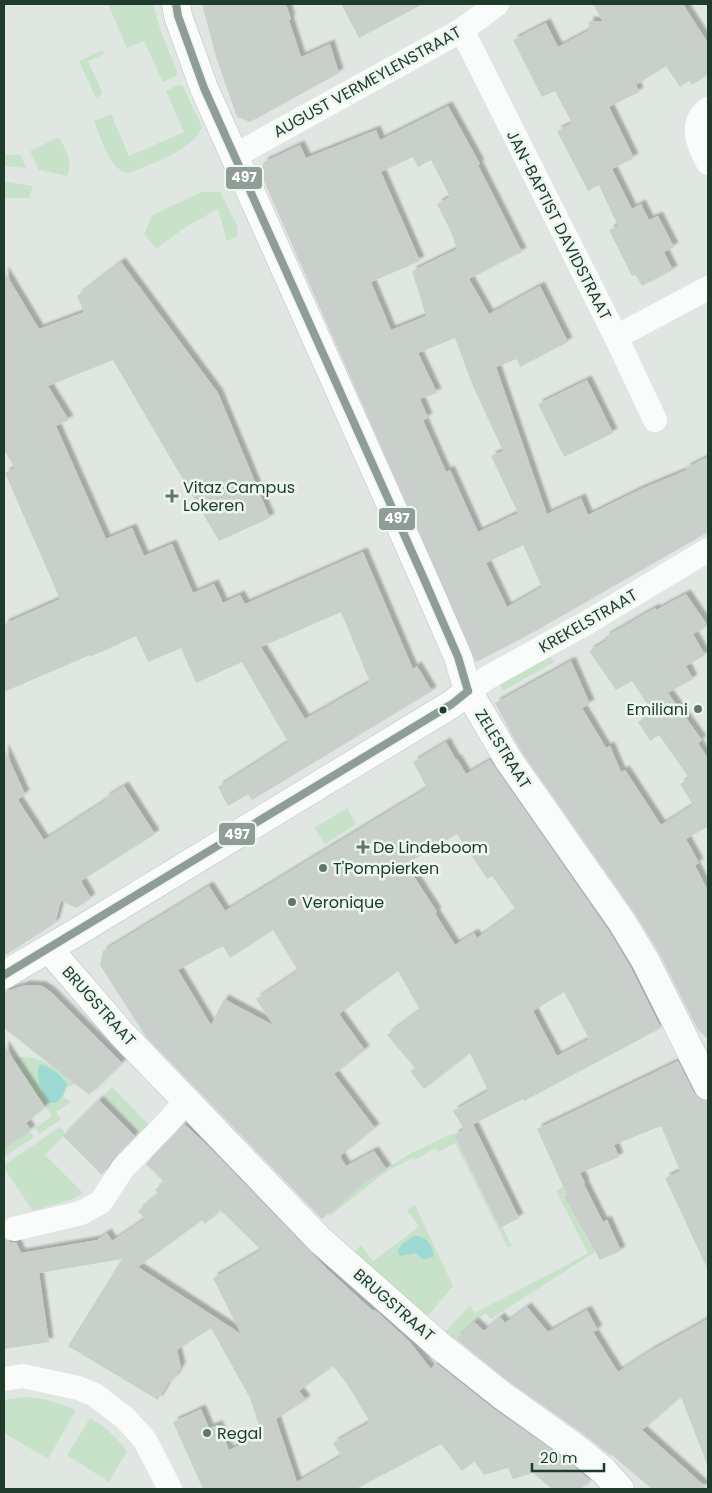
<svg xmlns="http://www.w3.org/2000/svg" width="712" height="1493" font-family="Poppins,sans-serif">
<defs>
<filter id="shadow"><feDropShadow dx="4.5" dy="-4.5" stdDeviation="1" flood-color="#0004"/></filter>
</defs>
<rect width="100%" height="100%" fill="#e0e7e2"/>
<g fill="#c8e2c9">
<polygon points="108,4 153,4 161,32 177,71 176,76 163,82 144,41 127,48"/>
<polygon points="102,50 105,54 88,61 103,94 96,98 79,61"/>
<path d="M178,85L183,86L202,127C191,152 154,162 130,173C126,172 122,172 119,169C107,160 100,135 94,121L111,114L129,156L184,132L166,91Z"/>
<path d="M59,137C65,149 74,162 67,176L39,170L30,151Z"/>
<polygon points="4,155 21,155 26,168 4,166"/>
<polygon points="4,181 33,186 29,198 4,198"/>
<polygon points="202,192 220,192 237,225 238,236 227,241 218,209 184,228 156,249 144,234 152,216 167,208"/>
<polygon points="550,656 554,662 503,691 499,683"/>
<polygon points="347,808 356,824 325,844 314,828"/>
<path d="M19,1057C44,1056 58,1070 77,1084L67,1087L63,1097L71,1102L56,1112L61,1119L39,1134L35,1128L52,1116L21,1071L4,1083V1059Z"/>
<polygon points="112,1087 151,1127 144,1134 104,1095"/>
<polygon points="60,1127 66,1133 45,1155 83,1193 73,1199 33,1211 4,1168 4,1165"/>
<polygon points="30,1131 34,1137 4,1157 4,1149"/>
<polygon points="453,1133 500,1227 502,1227 512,1246 508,1248 455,1143 438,1152 435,1148 415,1160 413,1158 383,1174 330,1216 328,1214 363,1183 391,1168 391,1166 409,1154"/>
<polygon points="563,1187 567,1195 564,1197 595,1252 491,1319 485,1313 454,1341 444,1333 470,1305 474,1313 571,1263 571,1262 588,1253 556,1191"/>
<polygon points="415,1205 453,1286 426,1318 355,1254 357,1249 361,1245 373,1261 419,1227 407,1210"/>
<path d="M24,1397C43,1398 59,1402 76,1410L48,1459L4,1433V1400Z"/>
<path d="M90,1418C106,1427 116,1437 127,1451L109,1482L67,1455Z"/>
</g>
<g fill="#9ddad4">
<path d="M40,1064C52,1068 60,1074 67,1084L62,1097L56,1103H50C42,1095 34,1074 40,1064Z"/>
<path d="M414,1236C427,1236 432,1244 434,1256L424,1260L415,1253L402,1256L399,1255L398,1250L402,1244Z"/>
</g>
<g fill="#c9d0cb" fill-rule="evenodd" filter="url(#shadow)">
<polygon points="202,4 286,4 291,19 289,20 301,57 330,44 339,73 250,122 237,117 216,57"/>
<polygon points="341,4 423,4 359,38"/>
<polygon points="593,4 683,4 708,43 708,74 692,85 689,81 680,87 666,66 636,85 639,92 609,107 634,158 612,169 632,209 641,204 649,220 658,216 674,247 664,252 673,270 642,286 636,275 632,276 609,230 618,226 599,185 588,191 557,131 572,123 555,91 542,97 513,40 546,23 558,47 588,31 589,21 603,22"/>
<path d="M448,106L480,164L478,165L522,252L469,279L489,314L540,286L568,342L520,367L517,359L496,367L547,514L581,498L588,515L641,489L687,470L686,468L708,457V532L532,633L476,662L260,172L264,162L300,145L306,158L376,130L380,140ZM413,157L418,167L431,160L450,197L437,204L451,232L457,249L412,271L426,316L391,330L371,282L420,261L381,172ZM455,338L472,384L503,451L491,456L518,513L478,532L450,470L446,472L423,420L428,418L420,399L437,393L418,353ZM523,545L542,587L507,607L486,563Z"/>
<path d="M121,262L218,393L270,518L219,541L113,360L48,386L69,420L56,426L106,539L132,528L144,556L172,544L193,593L214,584L223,603L240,595L245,604L363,552L413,669L417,666L432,691L252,800L248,794L228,806L218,787L288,742L242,662L196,683L181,648L148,662L136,636L90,657V655L4,692V624L60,599L5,473L15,468L4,450V271L39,329L84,312L77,296ZM341,612L370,682L305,719L261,647Z"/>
<polygon points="587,380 613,433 564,457 538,404"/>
<polygon points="686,594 706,623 704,624 706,627 693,634 705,655 686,666 693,679 668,693 702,740 698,743 708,759 708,828 707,827 686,839 699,863 695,865 708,891 708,1039 698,1030 659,953 635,914 521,751 495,703 571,661 590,704 582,708 606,748 610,746 621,772 625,770 661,825 693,805 680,784 689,778 659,735 650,741 638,722 653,713 632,681 616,690 589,651 607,640 605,637 655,608 656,610"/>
<path d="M446,742L456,760L457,759L466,774L490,760L609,931L631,968L661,1028L524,1101L523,1099L464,1129L453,1111L488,1091L470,1053L424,1089L410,1071L415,1068L387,1035L420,1010L398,971L339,1014L365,1050L334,1074L375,1128L340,1156L346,1166L374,1151L387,1170L363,1183L322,1219L146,1037L100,965L103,951L209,886L225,911L427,788L413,762ZM457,834L487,879L492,876L516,910L477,938L474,933L455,945L435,913L437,912L406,864ZM273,930L298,971L256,999L273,1025L224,999L211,1025L178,970L223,946L230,958ZM564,992L589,1039L557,1056L533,1011Z"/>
<polygon points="4,748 25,794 18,800 44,840 106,800 105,798 124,786 155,834 81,881 91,898 77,908 61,901 55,923 4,956"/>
<polygon points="26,985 42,986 51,992 122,1063 89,1095 4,1028 4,992"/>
<polygon points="4,1045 45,1107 26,1123 31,1130 4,1149"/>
<polygon points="678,1061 694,1093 700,1099 708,1101 708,1270 665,1178 680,1171 661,1126 614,1145 619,1157 580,1173 585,1183 584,1184 603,1222 607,1220 621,1251 600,1260 564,1197 567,1195 537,1129"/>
<polygon points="99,1100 135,1136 113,1159 102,1175 63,1136"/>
<path d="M184,1124L208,1146L328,1270L373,1311L375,1310L409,1341L431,1369L436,1363L494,1409L564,1458L590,1480L581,1489H552L533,1473L513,1479L508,1468L484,1475L474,1461L462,1471L441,1444L356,1489H203L173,1422L201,1409L209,1428L218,1425L229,1450L262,1435L250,1398L211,1328L177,1350L181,1367L174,1378L168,1383L158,1400L68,1346L122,1259L39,1273L49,1342L4,1349V1238L10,1242H16L21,1253L97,1240L107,1233L112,1241L145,1219L138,1211L159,1194L155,1190L164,1182L146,1164ZM220,1210L261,1250L213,1278L241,1334L138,1267L202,1220L205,1224ZM333,1366L347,1384L370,1422L333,1443L341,1456L297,1482L276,1419L306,1400L299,1391Z"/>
<polygon points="473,1124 519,1218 500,1228 454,1135"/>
<polygon points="527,1307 548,1332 587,1310 598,1330 593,1332 618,1372 650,1351 708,1319 708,1464 707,1464 681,1397 642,1430 708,1489 652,1489 612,1455 611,1456 582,1433 512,1384 456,1339 474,1322 484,1331 500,1317 505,1323"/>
</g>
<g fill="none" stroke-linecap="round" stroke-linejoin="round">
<g stroke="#b9c4bd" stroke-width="29">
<g id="secondary">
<polyline points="176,4 178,16 204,88 424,579 458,657 468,691 508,759 622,922 645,960 708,1086"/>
<polyline points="49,949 122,1034 320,1240 440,1346 503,1396 573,1446 603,1470 620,1489"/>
<polyline points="4,975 77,932 452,704 468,691"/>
</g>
</g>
<g stroke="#fafbfb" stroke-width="24">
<polyline points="462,30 616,337 655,420"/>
<path d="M708,109C688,124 699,146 708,163"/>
<polyline points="234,156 462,30 497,4"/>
<polyline points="616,337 708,288"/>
<polyline points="468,691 487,678 588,622 708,550"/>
<polyline points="14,1229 81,1213 101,1202 123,1168 169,1121 186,1101"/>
<polyline points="4,1379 23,1376 78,1388 95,1395 125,1418 145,1440 170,1489"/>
</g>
<use href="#secondary" stroke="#fafbfb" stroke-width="28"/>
<g stroke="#edf7f0" stroke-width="11">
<g id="bus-1">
<polyline points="176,4 178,16 204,88 424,579 458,657 468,691"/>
<polyline points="4,975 452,704 468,691"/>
</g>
</g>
<use href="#bus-1" stroke="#8e9d96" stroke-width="8"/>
</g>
<g fill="#62776c" stroke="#edf7f0" stroke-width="2">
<path d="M169.5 488.5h5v5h5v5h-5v5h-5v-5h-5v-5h5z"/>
<circle cx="698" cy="709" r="5"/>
<path d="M360.5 839.5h5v5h5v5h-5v5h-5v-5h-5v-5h5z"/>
<circle cx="323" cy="868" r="5"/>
<circle cx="292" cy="902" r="5"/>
<circle cx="207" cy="1433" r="5"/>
</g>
<circle fill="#1e3b2c" stroke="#edf7f0" stroke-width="2" cx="443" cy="710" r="4.5"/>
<g text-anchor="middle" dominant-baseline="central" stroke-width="5" stroke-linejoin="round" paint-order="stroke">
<g font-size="16" fill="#1e3b2c" stroke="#edf7f0">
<text transform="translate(367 82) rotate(-29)">AUGUST VERMEYLENSTRAAT</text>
<text transform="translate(559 225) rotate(63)">JAN-BAPTIST DAVIDSTRAAT</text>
<text transform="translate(588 621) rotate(-30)">KREKELSTRAAT</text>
<text transform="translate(503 749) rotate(58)">ZELESTRAAT</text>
<text transform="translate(99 1006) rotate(48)">BRUGSTRAAT</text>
<text transform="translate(394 1305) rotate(41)">BRUGSTRAAT</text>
</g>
<g font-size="16" fill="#1e3b2c" stroke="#edf7f0" text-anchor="start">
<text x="183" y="487">Vitaz Campus<tspan x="183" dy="18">Lokeren</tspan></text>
<text x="688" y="709" text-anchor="end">Emiliani</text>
<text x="373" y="847">De Lindeboom</text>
<text x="333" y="868">T'Pompierken</text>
<text x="302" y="902">Veronique</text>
<text x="217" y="1433">Regal</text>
</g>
</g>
<g stroke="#edf7f0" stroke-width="2">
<rect x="225" y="166" width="38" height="24" rx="5" fill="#8e9d96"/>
<rect x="378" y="507" width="38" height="24" rx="5" fill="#8e9d96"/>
<rect x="218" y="822" width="38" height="24" rx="5" fill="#8e9d96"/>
</g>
<g font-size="14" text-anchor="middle" font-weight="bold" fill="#fff">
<text x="244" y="182">497</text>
<text x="397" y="523">497</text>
<text x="237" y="839">497</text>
</g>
<rect width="712" height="1493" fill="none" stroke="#1e3b2c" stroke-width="10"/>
<path d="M532 1463v8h72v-8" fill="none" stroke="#1e3b2c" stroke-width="2.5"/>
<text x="540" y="1463" font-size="15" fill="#1e3b2c" stroke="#edf7f0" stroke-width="4" paint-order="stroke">20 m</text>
</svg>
